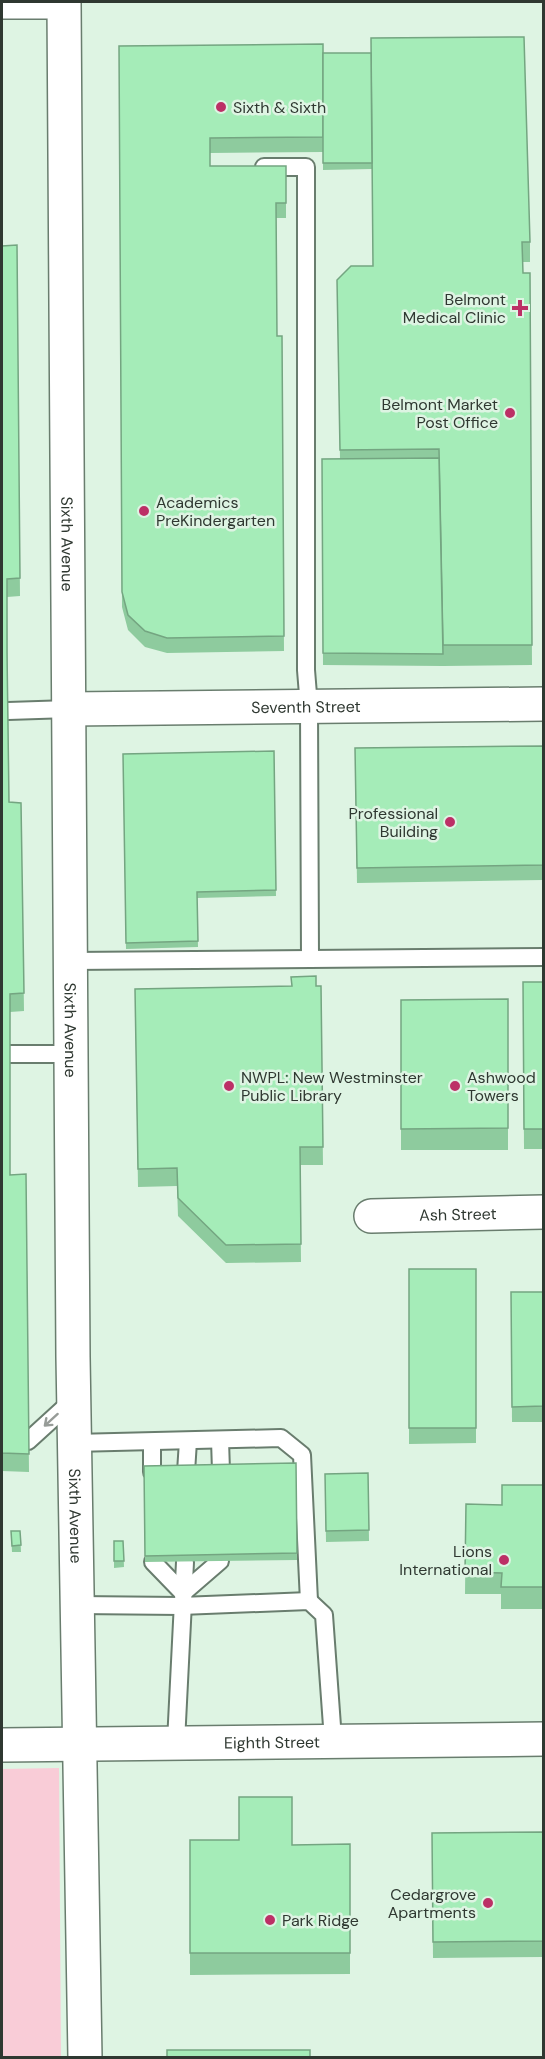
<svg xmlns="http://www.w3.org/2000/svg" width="545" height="2059" font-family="'DM Sans',sans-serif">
<rect width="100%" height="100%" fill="#def4e3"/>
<polygon fill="#f9ccd7" points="59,1768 61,2057 2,2057 2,1769"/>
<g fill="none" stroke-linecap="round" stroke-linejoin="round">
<g stroke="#697d6e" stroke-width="20">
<g id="service">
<polyline points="264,167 306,167 306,670 309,707 310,959 544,957"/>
<polyline points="8,711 69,709"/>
<polyline points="71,961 310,959"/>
<polyline points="10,1054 72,1054"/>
<polyline points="220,1440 221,1471"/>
<polyline points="28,1441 73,1400"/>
<polyline points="152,1442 152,1472"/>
<polyline points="74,1443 281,1438 302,1455 309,1601"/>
<polyline points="186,1472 188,1441"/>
<polyline points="153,1562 183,1593 220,1561"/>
<polyline points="77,1605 181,1606 309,1601 324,1615 333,1740"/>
<polyline points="176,1742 185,1562"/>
</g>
</g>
<g stroke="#697d6e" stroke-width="36">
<g id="minor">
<path id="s1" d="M69,709L544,704"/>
<path id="s2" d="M371,1216L544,1212"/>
</g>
</g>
<g stroke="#697d6e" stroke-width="36">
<g id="tertiary">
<polyline points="2,2 47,2"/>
<path id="s3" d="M64,2L73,1357L85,2058"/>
<path id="s4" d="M2,1745L544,1739"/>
</g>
</g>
<use href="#service" stroke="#fff" stroke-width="16"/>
<use href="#minor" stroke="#fff" stroke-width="33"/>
<use href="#tertiary" stroke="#fff" stroke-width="33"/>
</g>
<g fill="#8ecb9e">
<polygon points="119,46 323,53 530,242 530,262 523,262 523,273 530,273 532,665 443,666 323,665 322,459 340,459 337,280 373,266 372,169 323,170 323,72 323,152 210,153 210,166 286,166 286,218 276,218 277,336 282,336 284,651 167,653 145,647 128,630 122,607"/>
<polygon points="17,245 20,596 7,597 9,802 21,803 24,1011 10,1012 10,1175 26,1174 29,1472 2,1471 2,1523 2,246"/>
<polygon points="543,746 543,880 357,883 355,748"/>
<polygon points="274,751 276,896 197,898 198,947 126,949 123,754"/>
<polygon points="523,982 543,982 543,1149 524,1149"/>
<polygon points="321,986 323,1165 300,1165 301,1262 226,1263 178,1216 177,1186 138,1187 135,989"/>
<polygon points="508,999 508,1150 401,1150 401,1000"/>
<polygon points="409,1269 476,1269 476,1443 409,1444"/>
<polygon points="511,1292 543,1292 543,1422 512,1422"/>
<polygon points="296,1463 297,1560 145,1562 144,1466"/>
<polygon points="368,1473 369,1541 326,1542 325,1474"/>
<polygon points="543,1485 543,1609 501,1609 501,1594 465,1594 466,1504 502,1505"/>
<polygon points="11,1531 20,1531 21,1552 12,1552"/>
<polygon points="114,1541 123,1541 124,1567 114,1568"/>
<polygon points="543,1832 543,1957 433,1958 432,1833"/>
<polygon points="190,1840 292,1845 350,1844 350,1974 190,1975"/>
</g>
<g fill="#a5ecb8" stroke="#74a581" stroke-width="1.5">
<polygon points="524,37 530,242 522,242 523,273 530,273 532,645 443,645 439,449 340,450 337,280 351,266 373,266 371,38"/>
<polygon points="323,44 323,137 210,138 210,166 286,166 286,203 276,203 277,336 282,336 284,636 167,638 145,631 128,615 122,592 119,46"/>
<polygon points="323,53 371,53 372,163 323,163"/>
<polygon points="17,245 20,578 7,579 7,652 9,802 21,803 24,993 10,994 10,1175 26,1174 29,1454 2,1453 2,246"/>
<polygon points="439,458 443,654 323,653 322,459"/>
<polygon points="543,746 543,865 357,868 355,748"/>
<polygon points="274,751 276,890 197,892 198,941 126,943 123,754"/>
<polygon points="316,976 316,986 321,986 323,1147 300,1147 301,1244 226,1245 178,1198 177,1168 138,1169 135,989 292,986 291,977"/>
<polygon points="523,982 543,982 543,1129 524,1129"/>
<polygon points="508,999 508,1128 401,1129 401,1000"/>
<rect x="409" y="1269" width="67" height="159"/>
<polygon points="511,1292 543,1292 543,1406 512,1407"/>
<polygon points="296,1463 297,1553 145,1556 144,1466"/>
<polygon points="368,1473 369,1530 326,1531 325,1474"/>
<polygon points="502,1485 543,1485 543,1587 501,1587 502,1573 465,1572 466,1504 502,1505"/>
<polygon points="11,1531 20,1531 21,1545 12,1546"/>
<polygon points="114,1541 123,1541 124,1561 114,1561"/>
<polygon points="239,1797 292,1797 292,1845 350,1844 350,1953 190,1953 190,1840 239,1840"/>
<polygon points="543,1832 543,1941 433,1942 432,1833"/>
<rect x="167" y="2050" width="143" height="8"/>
</g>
<defs><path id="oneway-shaft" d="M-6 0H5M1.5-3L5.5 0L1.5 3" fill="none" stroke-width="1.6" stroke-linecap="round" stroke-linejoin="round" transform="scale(1.5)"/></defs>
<use stroke="#979c98" href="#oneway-shaft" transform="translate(51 1420) rotate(138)"/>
<g fill="#bc3066" stroke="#def4e3" stroke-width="2">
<circle cx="221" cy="107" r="6"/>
<path d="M517 299h6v6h6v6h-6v6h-6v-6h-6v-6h6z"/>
<circle cx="510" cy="413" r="6"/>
<circle cx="144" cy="511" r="6"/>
<circle cx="450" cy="822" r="6"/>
<circle cx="229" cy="1086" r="6"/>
<circle cx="455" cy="1086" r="6"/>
<circle cx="504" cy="1560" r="6"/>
<circle cx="488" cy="1903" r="6"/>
<circle cx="270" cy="1920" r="6"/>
</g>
<g text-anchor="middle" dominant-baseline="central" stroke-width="5" stroke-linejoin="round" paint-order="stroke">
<g font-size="16" fill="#2f3831" stroke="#def4e3" text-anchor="start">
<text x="233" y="107">Sixth &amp; Sixth</text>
<text x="506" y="299" text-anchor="end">Belmont<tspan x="506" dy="18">Medical Clinic</tspan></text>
<text x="498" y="404" text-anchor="end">Belmont Market<tspan x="498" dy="18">Post Office</tspan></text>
<text x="156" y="502">Academics<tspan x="156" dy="18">PreKindergarten</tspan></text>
<text x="438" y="813" text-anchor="end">Professional<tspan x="438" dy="18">Building</tspan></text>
<text x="241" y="1077">NWPL: New Westminster<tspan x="241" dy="18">Public Library</tspan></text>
<text x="467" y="1077">Ashwood<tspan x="467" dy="18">Towers</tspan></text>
<text x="492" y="1551" text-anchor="end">Lions<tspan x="492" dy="18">International</tspan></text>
<text x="476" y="1894" text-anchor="end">Cedargrove<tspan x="476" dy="18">Apartments</tspan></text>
<text x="282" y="1920">Park Ridge</text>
</g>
<g font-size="16" fill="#2f3831" stroke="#def4e3">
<text stroke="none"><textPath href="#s3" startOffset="542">Sixth Avenue</textPath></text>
<text stroke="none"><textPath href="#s1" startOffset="237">Seventh Street</textPath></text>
<text stroke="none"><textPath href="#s3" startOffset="1028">Sixth Avenue</textPath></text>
<text stroke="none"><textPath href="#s2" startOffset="87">Ash Street</textPath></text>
<text stroke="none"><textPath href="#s3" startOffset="1514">Sixth Avenue</textPath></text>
<text stroke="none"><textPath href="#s4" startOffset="270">Eighth Street</textPath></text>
</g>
</g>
<rect width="545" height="2059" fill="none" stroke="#2f3831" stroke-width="6"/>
</svg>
